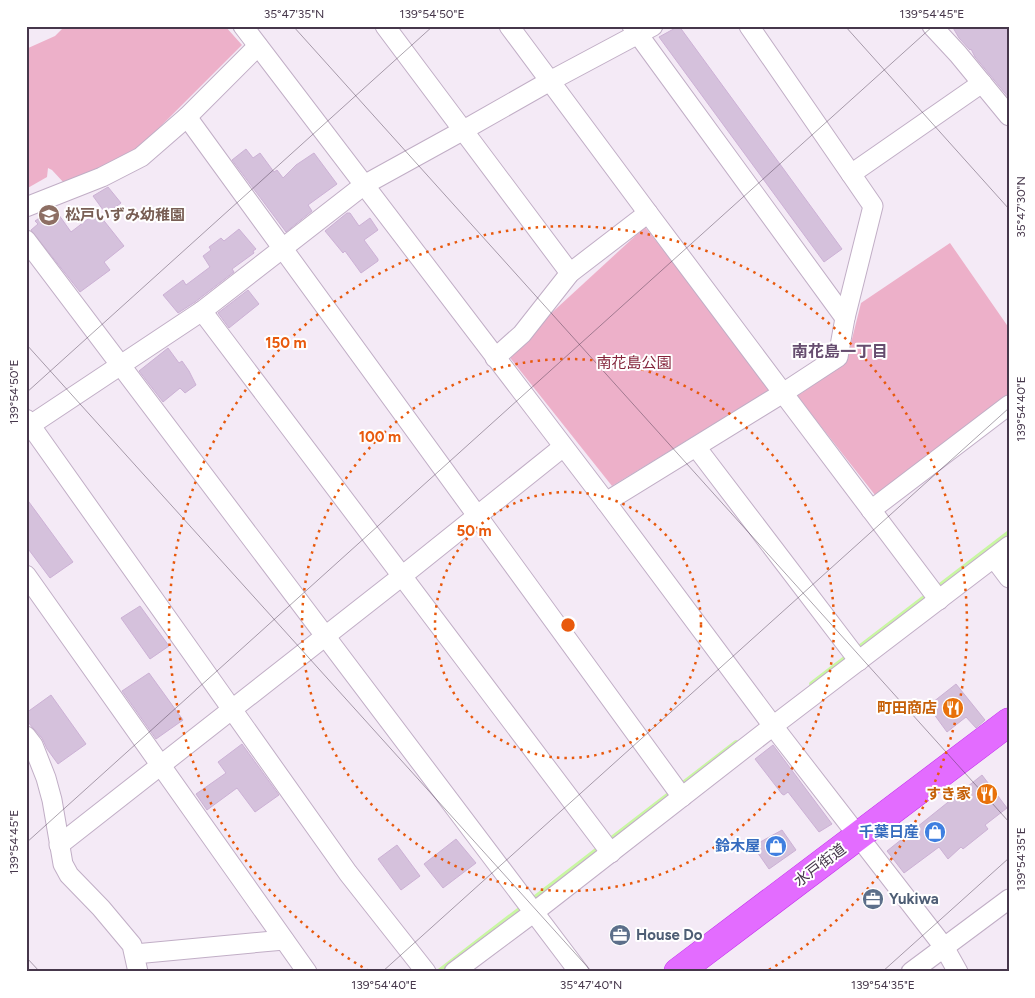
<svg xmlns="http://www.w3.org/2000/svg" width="1035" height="998" font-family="Figtree,'Noto Sans JP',sans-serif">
<rect width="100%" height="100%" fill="#f4eaf6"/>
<g fill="#edb0c9">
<polygon points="65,26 225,26 242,45 142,145 95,171 65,184 52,170 48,168 47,177 26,189 26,49 55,36"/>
<polygon points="645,227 773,388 612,486 507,354"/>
<polygon points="950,243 1009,328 1009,395 875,495 797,396 846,363 861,303"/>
</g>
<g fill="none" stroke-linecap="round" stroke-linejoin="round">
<g stroke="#c9f7a2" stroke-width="5.5">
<polyline points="812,684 1009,533"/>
<polyline points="440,971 736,743"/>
</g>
</g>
<g fill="#d5c1dc" stroke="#ccb1d5">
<polygon points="679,26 842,249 824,262 659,37"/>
<polygon points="952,26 1009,26 1009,98 975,57 971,49 970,50 959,38"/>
<polygon points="246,149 253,158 260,153 274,172 277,170 283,178 296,165 314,153 337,184 308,205 312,211 286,232 232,160"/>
<polygon points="108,187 121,203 106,214 93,196"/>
<polygon points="54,208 71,232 97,212 124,246 104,262 110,270 80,292 31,230 38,224 35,221"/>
<polygon points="347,213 350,213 359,226 370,218 378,230 364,240 378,259 378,261 361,273 345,251 343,253 325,231"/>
<polygon points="239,229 256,249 253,251 254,253 232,269 234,272 195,302 178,313 163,295 183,280 186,285 210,267 203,256 211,250 209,247 221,238 224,241"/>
<polygon points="248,290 259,304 229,328 218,313"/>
<polygon points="168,348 179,363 182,361 189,371 196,385 185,393 180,388 163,402 139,371"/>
<polygon points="26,498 73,562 50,578 26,546"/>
<polygon points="140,606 169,646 150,659 121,618"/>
<polygon points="149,673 183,720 156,739 122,691"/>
<polygon points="956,684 985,720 976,728 966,717 947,732 928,706"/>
<polygon points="51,695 86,744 58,764 47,749 42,738 26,720 26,713"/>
<polygon points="242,744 279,795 255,812 237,788 207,810 196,794 226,773 218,762"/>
<polygon points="773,745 832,824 819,832 788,792 784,795 782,794 755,759"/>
<polygon points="982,775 1007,808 985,825 988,829 963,849 961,847 948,859 939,847 904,873 887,851"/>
<polygon points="782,830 796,850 769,869 753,846"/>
<polygon points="456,839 476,863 443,888 424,864"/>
<polygon points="397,845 420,876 401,890 378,859"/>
</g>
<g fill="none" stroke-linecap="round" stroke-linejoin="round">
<g stroke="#c1aec6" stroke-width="21">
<g id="minor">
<polyline points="243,26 606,502 773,726 944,947 958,972"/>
<polyline points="385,26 570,273"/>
<polyline points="509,26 648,213"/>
<polyline points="632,26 845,318"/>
<polyline points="749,26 851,174"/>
<polyline points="932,26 958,54 1009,116"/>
<polyline points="187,117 682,797"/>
<polyline points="26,207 102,177 141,157 187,117 258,46"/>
<polyline points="26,240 579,972"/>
<polyline points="202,311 611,853"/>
<polyline points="495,358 522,334 570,273 648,213 783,393 606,502"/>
<polyline points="26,419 348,873 426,972"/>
<polyline points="26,428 202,311 364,185 462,131 550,81 653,26"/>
<polyline points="696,447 859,661"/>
<polyline points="871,510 1009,405"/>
<polyline points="994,558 1009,578"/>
<polyline points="26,575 307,972"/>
<polyline points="939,600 783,393 838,357 845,318 873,206 851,174 982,83"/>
<polyline points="26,736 33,745 46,778 52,800 63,864 69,875 101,908 132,945 138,972"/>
<polyline points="59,845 402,576 563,447"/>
<polyline points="135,954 284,940"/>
<polyline points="454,972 533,913 773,726 1009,546"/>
<polyline points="911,972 1009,899"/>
</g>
</g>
<g stroke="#c02feb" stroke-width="29">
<polyline id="highway" points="678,972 1009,722"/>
</g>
<use href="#minor" stroke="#fff" stroke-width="19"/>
<use href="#highway" stroke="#e36cff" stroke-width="28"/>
</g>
<path fill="none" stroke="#46374b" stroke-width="1" stroke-opacity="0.45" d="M293,26L1009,822M845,26L1009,209M26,344L592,972M26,393L433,26M26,843L933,26M26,957L40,972M382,972L1009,408M882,972L1009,858"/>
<g fill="none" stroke="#e8590c" stroke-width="2.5" stroke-dasharray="2.5 5">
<circle cx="568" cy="625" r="133"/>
<circle cx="568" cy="625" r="266"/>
<path d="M369 971A399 399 0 1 1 767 971"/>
</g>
<defs>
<g id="school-disc" transform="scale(1.125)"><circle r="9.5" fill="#8d6e63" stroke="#fff"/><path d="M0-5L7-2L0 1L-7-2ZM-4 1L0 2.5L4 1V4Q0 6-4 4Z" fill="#fff"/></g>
<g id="restaurant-disc" transform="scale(1.125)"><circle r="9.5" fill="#e8710a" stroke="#fff"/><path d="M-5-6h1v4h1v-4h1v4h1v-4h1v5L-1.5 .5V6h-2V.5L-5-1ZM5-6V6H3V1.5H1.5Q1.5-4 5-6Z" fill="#fff"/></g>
<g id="shop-disc" transform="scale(1.125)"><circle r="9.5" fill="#3f7fe0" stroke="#fff"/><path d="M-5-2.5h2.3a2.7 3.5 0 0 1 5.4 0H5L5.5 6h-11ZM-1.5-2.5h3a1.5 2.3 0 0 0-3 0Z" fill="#fff"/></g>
<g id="office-disc" transform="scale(1.125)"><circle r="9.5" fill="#5c6f8a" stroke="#fff"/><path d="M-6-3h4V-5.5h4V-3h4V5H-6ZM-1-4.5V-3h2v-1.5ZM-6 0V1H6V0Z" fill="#fff"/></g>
</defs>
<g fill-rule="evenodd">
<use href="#school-disc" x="49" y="215"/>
<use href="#restaurant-disc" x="953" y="708"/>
<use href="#restaurant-disc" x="987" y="794"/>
<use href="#shop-disc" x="935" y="832"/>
<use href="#shop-disc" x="776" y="846"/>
<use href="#office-disc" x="873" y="899"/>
<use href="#office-disc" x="620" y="935"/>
</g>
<g text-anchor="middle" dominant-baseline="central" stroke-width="4" stroke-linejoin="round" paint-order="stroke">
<g font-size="15" font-weight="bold" fill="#785e54" stroke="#fff" text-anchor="start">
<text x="65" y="215">松戸いずみ幼稚園</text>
</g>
<g font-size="15" fill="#84243b" stroke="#fff">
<text x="634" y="363">南花島公園</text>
</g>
<g font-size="15" font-weight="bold" fill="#c56008" stroke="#fff" text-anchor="end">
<text x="937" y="708">町田商店</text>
<text x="971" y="794">すき家</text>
</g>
<g font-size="15" font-weight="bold" fill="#366cbe" stroke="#fff" text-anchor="end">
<text x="919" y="832">千葉日産</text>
<text x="760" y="846">鈴木屋</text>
</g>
<g font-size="15" fill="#46374b" stroke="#fff">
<text transform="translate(820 865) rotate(-37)">水戸街道</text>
</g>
<g font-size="15" font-weight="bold" fill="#4e5e75" stroke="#fff" text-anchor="start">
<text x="889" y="899">Yukiwa</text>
<text x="636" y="935">House Do</text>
</g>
<g font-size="16" font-weight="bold" fill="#664d6f" stroke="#fff">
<text x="840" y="351">南花島一丁目</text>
</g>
</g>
<circle cx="568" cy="625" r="8" fill="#e8590c" stroke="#fff" stroke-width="2.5"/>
<g font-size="15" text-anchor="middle" font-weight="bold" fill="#e8590c" stroke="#fff" stroke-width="4" stroke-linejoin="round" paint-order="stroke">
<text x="286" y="348">150 m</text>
<text x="380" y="442">100 m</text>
<text x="474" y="536">50 m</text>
</g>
<rect width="1035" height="998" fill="none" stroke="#ffffff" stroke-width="55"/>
<rect x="28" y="28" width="980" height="942" fill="none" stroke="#46374b" stroke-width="2"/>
<g font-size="12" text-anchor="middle" fill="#46374b">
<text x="294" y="18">35°47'35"N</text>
<text x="432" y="18">139°54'50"E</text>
<text x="932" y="18">139°54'45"E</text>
<text transform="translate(1021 207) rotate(-90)" y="4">35°47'30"N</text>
<text transform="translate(14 392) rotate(-90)" y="4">139°54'50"E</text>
<text transform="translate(1021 409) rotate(-90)" y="4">139°54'40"E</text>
<text transform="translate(14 842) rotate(-90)" y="4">139°54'45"E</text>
<text transform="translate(1021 859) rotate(-90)" y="4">139°54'35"E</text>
<text x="384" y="989">139°54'40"E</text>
<text x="591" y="989">35°47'40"N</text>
<text x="883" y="989">139°54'35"E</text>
</g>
</svg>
